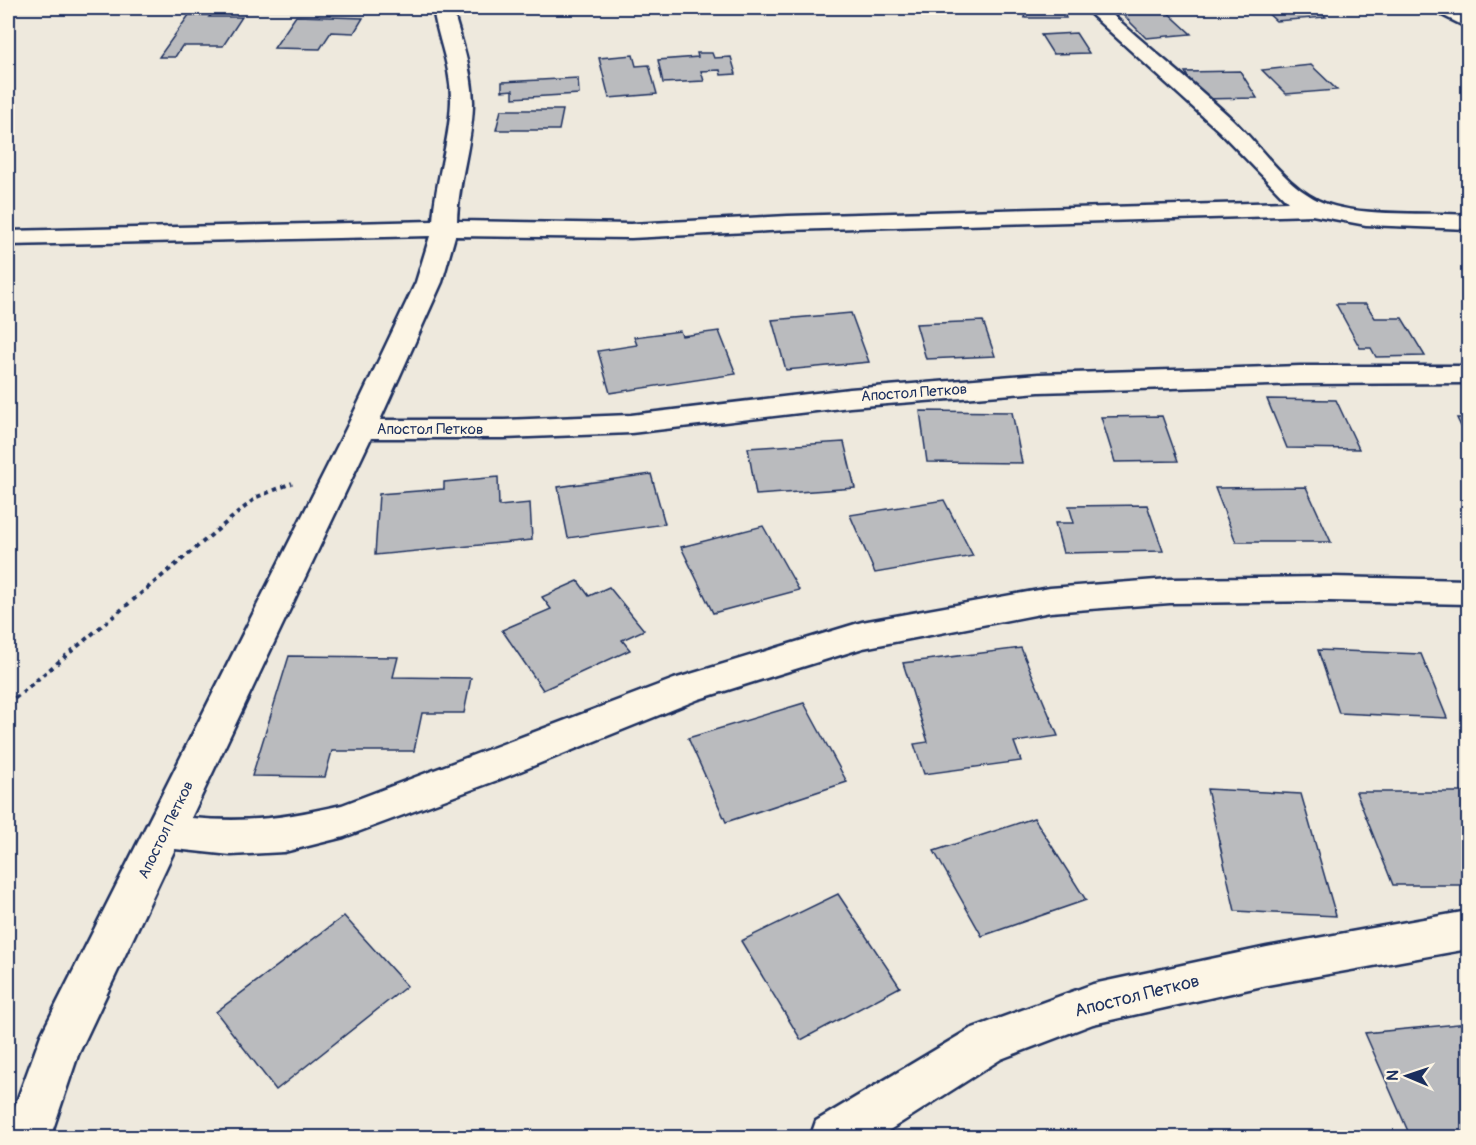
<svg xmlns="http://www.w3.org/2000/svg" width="1476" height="1145" font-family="Pangolin,sans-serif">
<rect width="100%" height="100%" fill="#eee9dd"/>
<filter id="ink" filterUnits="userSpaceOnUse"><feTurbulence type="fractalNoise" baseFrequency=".0167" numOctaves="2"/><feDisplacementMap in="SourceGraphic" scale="12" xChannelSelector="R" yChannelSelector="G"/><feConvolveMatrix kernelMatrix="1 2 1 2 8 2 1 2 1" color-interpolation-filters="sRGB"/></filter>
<g filter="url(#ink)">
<g fill="#babbbe" stroke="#1b2f5e" stroke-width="1.5">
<polygon points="1021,8 1062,8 1066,18 1025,18"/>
<polygon points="1163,8 1191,34 1146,38 1120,12"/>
<polygon points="1262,8 1315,8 1326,17 1276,21"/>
<polygon points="189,15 211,15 209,17 242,17 223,46 182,46 175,57 159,57"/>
<polygon points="296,16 363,18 354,33 331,32 320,49 274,48"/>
<polygon points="1076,33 1089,53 1053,54 1041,35"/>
<polygon points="697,53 712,53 714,58 731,57 736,74 721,75 720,70 701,71 704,81 663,83 658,60 698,57"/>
<polygon points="633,55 636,66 649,65 657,94 609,98 599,58"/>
<polygon points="1311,65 1337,90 1286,94 1262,70"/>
<polygon points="1240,71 1257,98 1200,99 1185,72"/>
<polygon points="578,78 579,94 513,98 513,90 502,91 502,82"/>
<polygon points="501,110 563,110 559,130 496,130"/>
<polygon points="1336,304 1366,304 1375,318 1402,318 1425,356 1376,357 1371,348 1360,348"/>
<polygon points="851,313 869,362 786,370 772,320"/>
<polygon points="983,321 995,356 926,359 916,324"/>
<polygon points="680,331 682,336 719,331 736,374 610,393 598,351 637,345 634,337"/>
<polygon points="1267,399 1336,400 1359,449 1287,448"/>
<polygon points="920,411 1012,412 1022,463 927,462"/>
<polygon points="1162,416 1178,461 1115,462 1101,417"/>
<polygon points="1457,418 1468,418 1468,441"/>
<polygon points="844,442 855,488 756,495 748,448"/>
<polygon points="651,474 665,524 568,538 558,487"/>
<polygon points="498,477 499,506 530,503 532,540 375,555 379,494 444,489 444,482"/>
<polygon points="1306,487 1331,542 1236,542 1215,488"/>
<polygon points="944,500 973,556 875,573 850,515"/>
<polygon points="1147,505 1163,551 1063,553 1055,523 1074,523 1069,506"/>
<polygon points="763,526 799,590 713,613 681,547"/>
<polygon points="578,581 589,596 609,587 644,630 622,640 630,650 543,690 502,630 551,609 542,597"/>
<polygon points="1021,648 1058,736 1014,742 1021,761 924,774 914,744 928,742 903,663"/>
<polygon points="1318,650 1421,654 1447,718 1339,713"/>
<polygon points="289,656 398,657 393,677 471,678 464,713 422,713 414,751 332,751 325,777 252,776"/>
<polygon points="804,703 847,782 726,822 688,738"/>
<polygon points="1207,789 1301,794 1336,916 1235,911"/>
<polygon points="1356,792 1468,792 1468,885 1393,885"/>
<polygon points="1034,818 1086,900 982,936 934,851"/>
<polygon points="838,894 900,987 801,1040 741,941"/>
<polygon points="344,916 407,986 276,1090 216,1012"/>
<polygon points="1468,1023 1468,1138 1411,1138 1365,1033"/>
</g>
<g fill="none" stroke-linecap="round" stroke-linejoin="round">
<g stroke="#1b2f5e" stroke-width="5">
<g id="minor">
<path d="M433,8H452C461,39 472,69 473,102C473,141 458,181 457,221L631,224L788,216L1288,202L1219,131L1084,8H1105C1146,46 1191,81 1232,119C1261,146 1288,191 1327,204C1365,217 1427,212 1468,215V229L1366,225L1312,215L788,230L631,238L455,236L442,282L380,420H504L631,415L850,389L1039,374L1300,366H1468V383L1300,384L1039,392L850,407L631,433L504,438H371L191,818C249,823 285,818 342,805L674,679L862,622L1050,588L1170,579L1330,577L1468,580V604L1330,601L1170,603L1050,612L863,648L699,699L503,778L344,837L284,852L231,855L175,849L78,1055L50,1138H8V1125L41,1035L346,429L416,282L430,236L8,245V231L433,221C435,181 450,142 451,102C452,69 438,40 433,8Z"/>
<polygon points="1434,8 1456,8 1468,14 1468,28 1436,12"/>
<polygon points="1468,911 1468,949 1267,985 1093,1024 1001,1059 877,1138 810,1138 816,1121 970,1029 1093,984 1267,947"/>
</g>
</g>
<polyline stroke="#1b2f5e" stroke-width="4" stroke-dasharray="4.5 4.5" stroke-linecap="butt" points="8,704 257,497 292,483"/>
<use href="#minor" fill="#fcf5e5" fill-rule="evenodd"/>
</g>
</g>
<g text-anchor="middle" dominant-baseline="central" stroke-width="4.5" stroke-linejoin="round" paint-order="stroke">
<g font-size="15" fill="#1b2f5e" stroke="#fcf5e5">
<text transform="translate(914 393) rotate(-4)">Апостол Петков</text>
<text x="430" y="429">Апостол Петков</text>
<text transform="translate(166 830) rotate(-64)">Апостол Петков</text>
</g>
<g font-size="18" fill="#1b2f5e" stroke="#fcf5e5">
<text transform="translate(1137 996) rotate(-14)">Апостол Петков</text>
</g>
</g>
<rect width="1476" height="1145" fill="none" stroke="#fcf5e5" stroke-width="30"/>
<rect x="15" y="15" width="1446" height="1115" fill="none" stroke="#1b2f5e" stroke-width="2" filter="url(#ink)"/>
<g transform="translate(1407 1076) rotate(272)" stroke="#fcf5e5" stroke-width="4.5" paint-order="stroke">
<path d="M0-4.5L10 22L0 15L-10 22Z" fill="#1b2f5e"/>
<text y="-9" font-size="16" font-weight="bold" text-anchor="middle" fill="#1b2f5e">N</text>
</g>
</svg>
